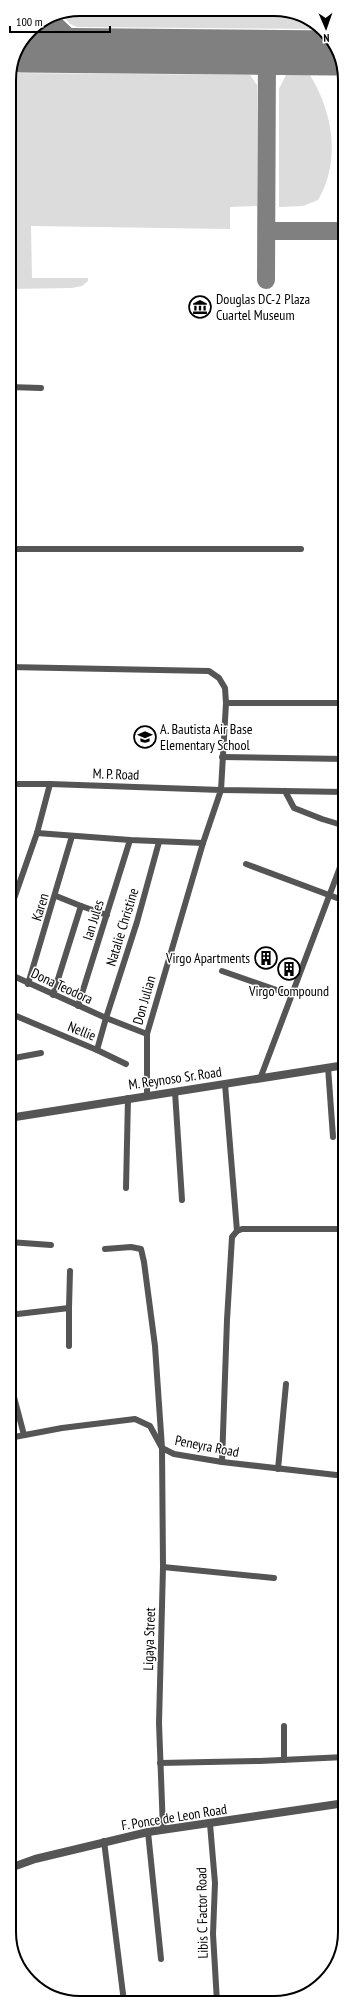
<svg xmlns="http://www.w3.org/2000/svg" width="354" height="2012" font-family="'PT Sans Narrow',sans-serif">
<rect width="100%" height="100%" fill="#fff"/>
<g fill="#dcdcdc">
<polygon points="80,9 292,11 321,29 77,27 70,24 61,13"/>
<polygon points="10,73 250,75 257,85 257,206 230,207 230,229 31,226 32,278 88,278 88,281 82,286 72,288 9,289"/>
<path d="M286,75H310C333,113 341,161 318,200L303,206L279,207V89Z"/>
</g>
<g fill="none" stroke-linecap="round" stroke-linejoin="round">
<g stroke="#808080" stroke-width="18">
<polyline points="48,18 83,51"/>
<polyline points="28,50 37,30 37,25"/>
<polyline points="332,53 337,54"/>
<polyline points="267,231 344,231"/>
<polyline points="266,280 267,52"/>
</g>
<polyline stroke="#808080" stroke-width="45" points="21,50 336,53"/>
<g stroke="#555" stroke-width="6">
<polyline points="9,387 41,388"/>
<polyline points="9,549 301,549"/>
<polyline points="9,667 209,671 219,678 225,688 226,703 221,790 345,792"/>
<polyline points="226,703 345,703"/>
<polyline points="222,757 345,759"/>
<polyline points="9,784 50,784 221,790 203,843 147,1034 147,1096"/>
<polyline points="285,791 294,808 322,819 345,826"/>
<polyline points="37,833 130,840 203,843"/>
<polyline points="246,864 345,901"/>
<polyline points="81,906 107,915"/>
<polyline points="9,913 37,833 50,784"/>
<polyline points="222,971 291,995"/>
<polyline points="9,974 106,1018 137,922 159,842"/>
<polyline points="28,984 72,836"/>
<polyline points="53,995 81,906 56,896"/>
<polyline points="78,1006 130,840"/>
<polyline points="9,1013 97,1050 106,1018 147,1034"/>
<polyline points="97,1050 126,1064"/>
<polyline points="9,1059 41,1053"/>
<polyline points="328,1067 333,1137"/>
<polyline points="260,1079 345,854"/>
<polyline points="225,1084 237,1231"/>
<polyline points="175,1092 182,1200"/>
<polyline points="126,1188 128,1098"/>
<polyline points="9,1242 51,1245"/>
<polyline points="105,1249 131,1247 141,1249 144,1262 155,1346 162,1448 163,1567 159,1723 163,1830"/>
<polyline points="69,1308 70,1271"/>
<polyline points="9,1315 69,1308 69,1346"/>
<polyline points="9,1378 24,1435"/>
<polyline points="9,1438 62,1428 135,1419 150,1426 162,1448 174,1454 222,1462 345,1476"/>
<polyline points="222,1462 227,1320 232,1237 237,1231 242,1229 345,1229"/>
<polyline points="278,1469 286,1384"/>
<polyline points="163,1567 274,1578"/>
<polyline points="284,1760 284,1726"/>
<polyline points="160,1763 260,1761 345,1757"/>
<polyline points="210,1824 215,1883 213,1934 217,2002"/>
<polyline points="148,1832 161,1959"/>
<polyline points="104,1841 124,2002"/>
</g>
<g stroke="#555" stroke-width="8">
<polyline points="9,1118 345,1065"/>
<polyline points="10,1868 35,1859 148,1832 345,1803"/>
</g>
</g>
<defs>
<g id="museum-ring" transform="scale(1.15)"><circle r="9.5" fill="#fff" stroke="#000" stroke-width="1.5"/><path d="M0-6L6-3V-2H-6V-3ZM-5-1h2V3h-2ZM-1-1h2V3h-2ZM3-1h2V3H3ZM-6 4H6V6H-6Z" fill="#000"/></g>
<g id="school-ring" transform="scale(1.15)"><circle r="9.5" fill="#fff" stroke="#000" stroke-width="1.5"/><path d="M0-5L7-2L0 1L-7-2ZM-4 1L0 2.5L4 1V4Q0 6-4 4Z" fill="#000"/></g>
<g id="building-ring" transform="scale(1.15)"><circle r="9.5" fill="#fff" stroke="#000" stroke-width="1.5"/><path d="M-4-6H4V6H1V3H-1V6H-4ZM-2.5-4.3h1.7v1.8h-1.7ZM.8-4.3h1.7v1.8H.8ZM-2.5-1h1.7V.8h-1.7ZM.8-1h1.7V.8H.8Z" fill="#000"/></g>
</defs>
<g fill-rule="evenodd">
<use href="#museum-ring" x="200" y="307"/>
<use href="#school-ring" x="145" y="737"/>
<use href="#building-ring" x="266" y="958"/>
<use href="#building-ring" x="289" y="969"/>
</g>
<g text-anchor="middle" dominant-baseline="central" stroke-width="3" stroke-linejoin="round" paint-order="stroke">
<g font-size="14" fill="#000" stroke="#fff" text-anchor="start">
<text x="216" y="299">Douglas DC-2 Plaza<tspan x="216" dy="16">Cuartel Museum</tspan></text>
<text x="160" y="729">A. Bautista Air Base<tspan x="160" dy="16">Elementary School</tspan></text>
<text x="250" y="958" text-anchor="end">Virgo Apartments</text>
<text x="289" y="991" text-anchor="middle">Virgo Compound</text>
</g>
<g font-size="14" fill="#000" stroke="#fff">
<text transform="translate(116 774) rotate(2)">M. P. Road</text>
<text transform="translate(40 907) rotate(-73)">Karen</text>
<text transform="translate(93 920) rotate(-73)">Ian Jules</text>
<text transform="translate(122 927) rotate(-73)">Natalie Christine</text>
<text transform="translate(62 986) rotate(25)">Dona Teodora</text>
<text transform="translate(144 1000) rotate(-74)">Don Julian</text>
<text transform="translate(82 1031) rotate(22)">Nellie</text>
<text transform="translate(175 1078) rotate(-8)">M. Reynoso Sr. Road</text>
<text transform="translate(207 1446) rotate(11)">Peneyra Road</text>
<text transform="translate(149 1639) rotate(-88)">Ligaya Street</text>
<text transform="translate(174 1817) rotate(-9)">F. Ponce de Leon Road</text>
<text transform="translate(202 1913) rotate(-91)">Libis C Factor Road</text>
</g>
</g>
<path d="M0 0H354V2012H0ZM80 16H274A64 64 0 0 1 338 80V1932A64 64 0 0 1 274 1996H80A64 64 0 0 1 16 1932V80A64 64 0 0 1 80 16Z" fill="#fff" fill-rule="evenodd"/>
<path fill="none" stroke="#000" stroke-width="2" d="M80 16H274A64 64 0 0 1 338 80V1932A64 64 0 0 1 274 1996H80A64 64 0 0 1 16 1932V80A64 64 0 0 1 80 16Z"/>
<g transform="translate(326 28) rotate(178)" stroke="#ffffff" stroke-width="3" paint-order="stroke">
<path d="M0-3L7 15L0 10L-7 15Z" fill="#000000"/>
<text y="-6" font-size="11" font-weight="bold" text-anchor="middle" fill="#000000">N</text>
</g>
<path d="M10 26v6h100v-6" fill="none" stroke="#000000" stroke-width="2"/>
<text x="16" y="26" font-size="12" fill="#000000" stroke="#ffffff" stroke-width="3" paint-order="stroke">100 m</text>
</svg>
